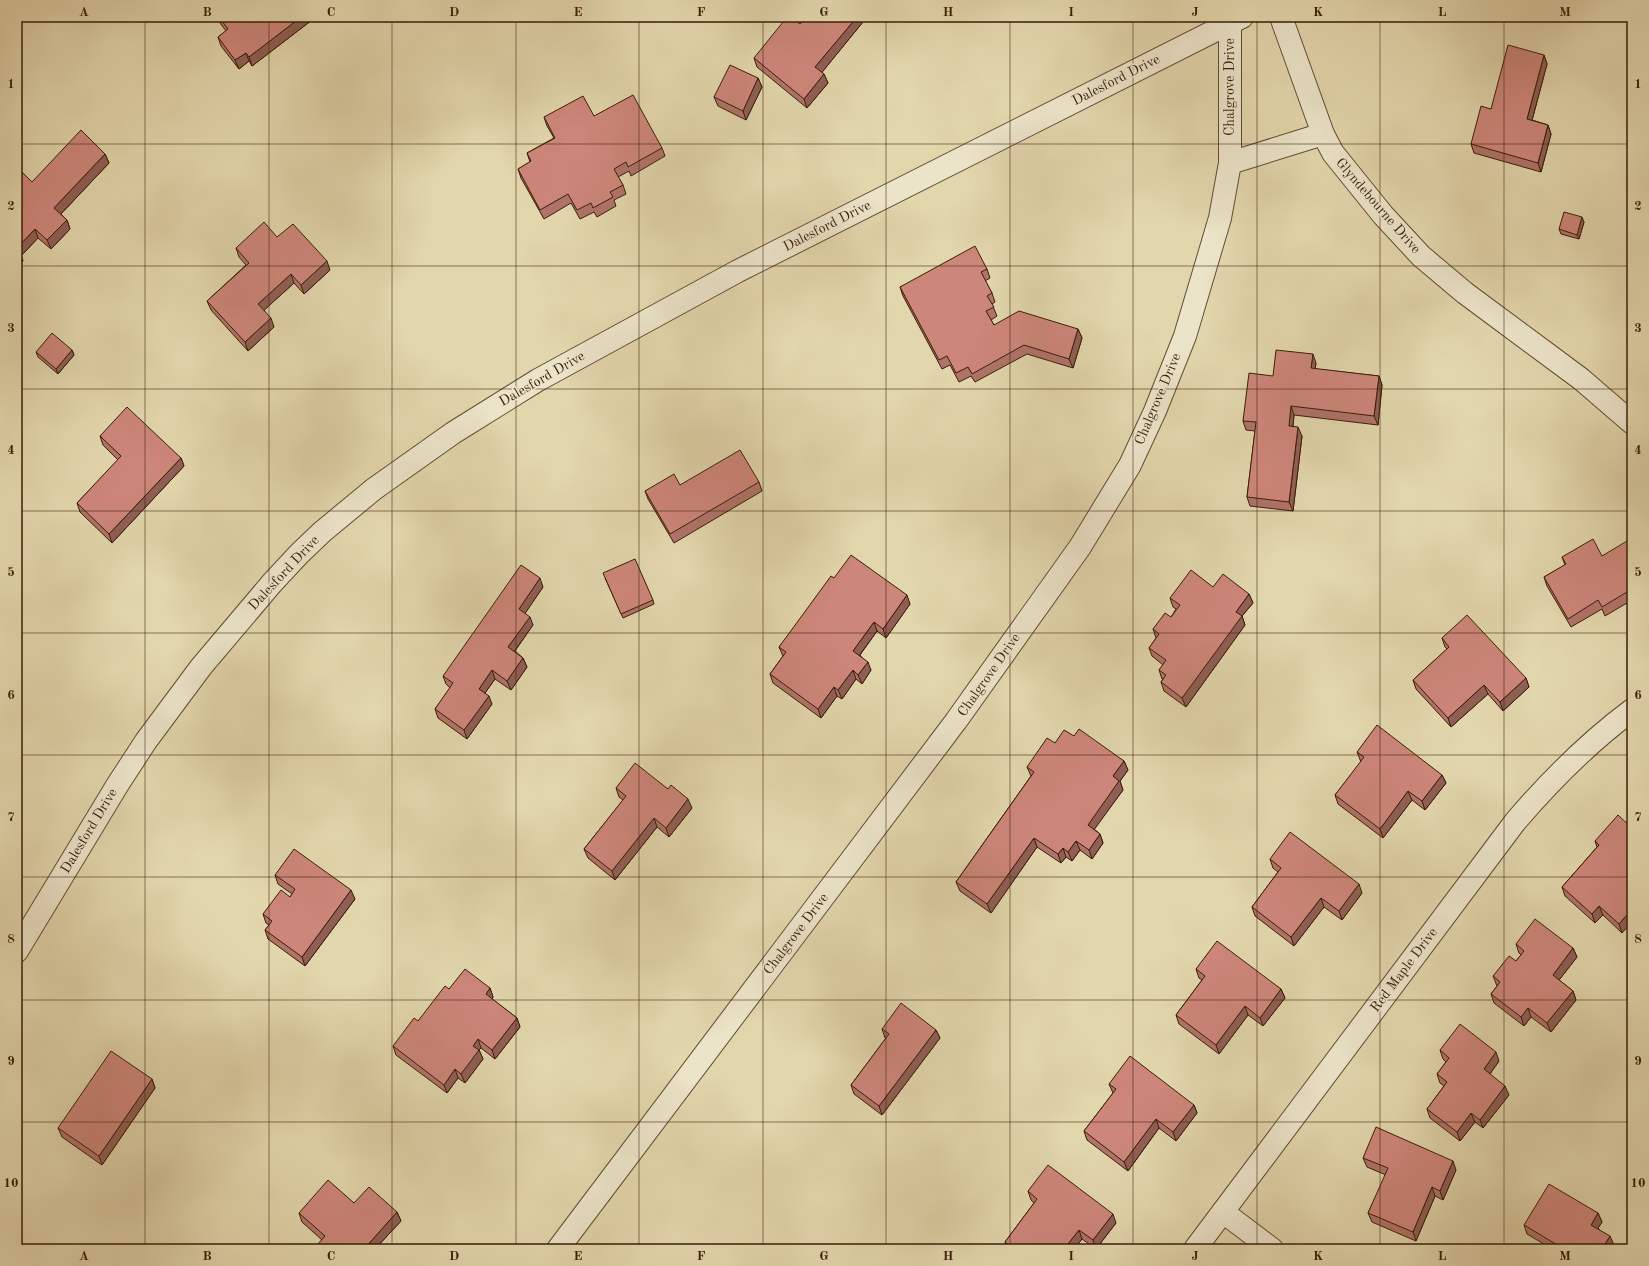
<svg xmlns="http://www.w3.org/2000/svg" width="1649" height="1266" font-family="'Old Standard TT',serif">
<rect width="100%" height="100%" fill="#e2d6ac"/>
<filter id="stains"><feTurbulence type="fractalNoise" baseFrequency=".005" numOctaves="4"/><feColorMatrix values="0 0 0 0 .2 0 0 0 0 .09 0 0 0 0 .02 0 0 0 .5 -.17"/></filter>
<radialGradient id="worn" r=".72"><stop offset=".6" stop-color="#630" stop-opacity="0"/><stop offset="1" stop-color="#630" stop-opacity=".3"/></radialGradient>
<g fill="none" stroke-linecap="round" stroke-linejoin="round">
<g stroke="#634b31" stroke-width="24">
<g id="minor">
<polyline points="1281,17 1323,134 1333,153 1383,215 1421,256 1465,293 1581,379 1632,423"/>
<polyline points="1230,163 1323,134"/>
<polyline points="17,951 118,784 146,741 201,667 272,583 299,554 322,532 374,489 453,433 538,380 738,271 1242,17"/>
<polyline points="1223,1212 1272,1249"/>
<polyline points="558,1249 956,721 1080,547 1130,465 1155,411 1185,336 1220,218 1230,163 1230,17"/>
<path d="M1195,1249L1515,822C1550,781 1589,742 1632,710"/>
</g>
</g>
<use href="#minor" stroke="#ece4c9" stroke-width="22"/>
</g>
<g fill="#b07369" stroke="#391d08">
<polygon points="216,17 316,17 252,66 249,61 239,69 221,46 218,37 226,31 217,19"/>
<polygon points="867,17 822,72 824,74 828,83 807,108 757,67 754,58"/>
<polygon points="1544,55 1547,64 1532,120 1548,125 1551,134 1541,172 1474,153 1471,144 1491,109"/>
<polygon points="758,78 762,87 746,120 718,106 714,97"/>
<polygon points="594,116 662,148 665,156 631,176 629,171 618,177 623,185 626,194 614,200 616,206 597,217 594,212 580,219 571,203 544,219 521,178 518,169 530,162 527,153 554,138 547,126 544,117"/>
<polygon points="105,154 109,163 61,214 67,220 70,229 51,249 38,238 21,256 23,261 17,267 32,182"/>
<polygon points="1584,222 1579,239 1561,234 1559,229"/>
<polygon points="277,237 330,270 304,294 294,283 264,310 274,327 248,351 211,310 207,301 246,265 239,257 236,248"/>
<polygon points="987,269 990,278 985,281 992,293 995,302 992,304 997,316 991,320 994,325 1078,329 1082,338 1073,368 1027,354 975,382 971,376 959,382 950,365 942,369 903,296 900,287"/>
<polygon points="72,350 74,355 58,374 38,357 36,352"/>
<polygon points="1316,363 1315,369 1379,376 1382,385 1378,425 1294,415 1293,427 1302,436 1293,511 1250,506 1247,497 1255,431 1246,430 1243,421 1273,376"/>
<polygon points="100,436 181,458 184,466 112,543 80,512 77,503 118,460 103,445"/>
<polygon points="759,482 762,491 674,543 648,499 645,491 680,485"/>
<polygon points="1632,550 1632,600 1605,616 1602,609 1571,627 1547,586 1544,577 1565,565 1562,557 1602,556"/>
<polygon points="605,578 653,600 654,604 623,618"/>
<polygon points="834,578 910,604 886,638 877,631 860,655 871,670 862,684 856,679 842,699 837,696 821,718 773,683 770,674 783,656 779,647"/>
<polygon points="543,587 525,613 533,625 515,651 523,658 527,667 511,690 495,679 485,693 492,704 467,739 438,718 435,709 450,688 446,684 443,676"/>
<polygon points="1213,587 1249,594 1253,603 1242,616 1245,625 1186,707 1164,691 1161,682 1163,679 1162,679 1159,670 1163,665 1152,656 1149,648 1156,638 1153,629 1171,617 1176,609 1173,607 1170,598"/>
<polygon points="1442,638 1526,678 1529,687 1503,711 1488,694 1451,727 1416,689 1413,680 1447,649 1445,647"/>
<polygon points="1074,736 1124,761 1128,770 1120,781 1123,790 1094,829 1100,834 1103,843 1092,859 1080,850 1072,861 1066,857 1061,863 1037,847 991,913 960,891 956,882 1031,776 1027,767 1055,743"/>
<polygon points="1357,752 1442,775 1446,783 1425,810 1412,800 1383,838 1338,804 1335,795 1361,762"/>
<polygon points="616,788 668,789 692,808 669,837 657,827 615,880 588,858 584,849 623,800 619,797"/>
<polygon points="1632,828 1622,933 1603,915 1595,923 1565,896 1562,887 1597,847 1595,841"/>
<polygon points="1270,859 1362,893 1342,920 1324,907 1294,946 1255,916 1252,907 1278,872 1273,868"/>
<polygon points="275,875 355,899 305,966 268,939 265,930 269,925 266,923 263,914 290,897 292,894 278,884"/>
<polygon points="1516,944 1573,948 1577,957 1559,980 1573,991 1576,1000 1551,1032 1531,1017 1524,1026 1494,1003 1491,994 1497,986 1493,976 1516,961 1521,955 1519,953"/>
<polygon points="1196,969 1281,989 1285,998 1263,1026 1248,1015 1219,1054 1179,1024 1176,1015 1202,980 1199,978"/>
<polygon points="490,988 493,997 492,999 517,1018 520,1027 495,1059 481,1048 479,1050 483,1059 465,1083 458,1078 447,1093 396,1055 393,1046 418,1021 449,989"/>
<polygon points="882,1029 936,1030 940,1038 882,1115 854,1094 851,1085 886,1038 885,1038"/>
<polygon points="1440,1050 1499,1061 1490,1074 1509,1095 1483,1128 1475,1122 1460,1141 1430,1118 1427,1109 1444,1086 1440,1083 1437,1074 1446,1062 1443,1059"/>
<polygon points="152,1079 155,1088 102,1165 62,1137 58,1128"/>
<polygon points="1109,1084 1194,1105 1197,1113 1176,1141 1159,1128 1128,1171 1087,1140 1084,1131 1113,1093"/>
<polygon points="1363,1158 1456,1170 1443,1200 1435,1196 1416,1241 1372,1222 1368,1213 1386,1175 1367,1167"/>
<polygon points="1028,1191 1116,1223 1096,1249 1082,1239 1074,1249 1007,1249 1005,1242 1034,1203 1031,1200"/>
<polygon points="354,1203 397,1212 401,1221 375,1249 319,1249 318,1244 322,1240 302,1222 299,1213"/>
<polygon points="1598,1213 1602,1222 1598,1228 1614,1245 1611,1249 1552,1249 1527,1234 1524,1225"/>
</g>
<g fill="#905e55" stroke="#391d08">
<polygon points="301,17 316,17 252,66 249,57"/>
<polygon points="857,17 867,17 819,76 815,67"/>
<polygon points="246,53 249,61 239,69 235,60"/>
<polygon points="1544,55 1547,64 1530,128 1527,119"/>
<polygon points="824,74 828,83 807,108 804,99"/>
<polygon points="758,78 762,87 746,120 743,111"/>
<polygon points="1548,125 1551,134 1541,172 1538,163"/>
<polygon points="105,154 109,163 58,217 54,208"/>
<polygon points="1582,217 1584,222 1579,239 1577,235"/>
<polygon points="67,220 70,229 51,249 47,240"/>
<polygon points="35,229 38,238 21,256 23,261 17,267 17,248"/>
<polygon points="327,261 330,270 304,294 301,285"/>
<polygon points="291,274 294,283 261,313 258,304"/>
<polygon points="271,318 274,327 248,351 245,342"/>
<polygon points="1078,329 1082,338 1073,368 1069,359"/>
<polygon points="72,350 74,355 58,374 56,369"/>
<polygon points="1313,354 1316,363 1314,377 1311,368"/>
<polygon points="1379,376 1382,385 1378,425 1374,416"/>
<polygon points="1291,406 1294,415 1292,435 1289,426"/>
<polygon points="1298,427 1302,436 1293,511 1289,502"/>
<polygon points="181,458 184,466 112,543 109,534"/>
<polygon points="540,578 543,587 522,618 519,609"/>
<polygon points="1249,594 1253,603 1242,616 1245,625 1186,707 1182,698 1236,612"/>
<polygon points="907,595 910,604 886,638 883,629"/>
<polygon points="530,617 533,625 511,656 508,647"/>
<polygon points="874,622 877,631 856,660 853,651"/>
<polygon points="523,658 527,667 511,690 507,681"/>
<polygon points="868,662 871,670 862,684 858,675"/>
<polygon points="492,670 495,679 482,697 479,689"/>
<polygon points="853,670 856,679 842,699 838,690"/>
<polygon points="1526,678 1529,687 1503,711 1500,702"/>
<polygon points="1484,685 1488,694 1451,727 1448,718"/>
<polygon points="834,687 837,696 821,718 818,709"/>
<polygon points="489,696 492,704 467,739 464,730"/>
<polygon points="1124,761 1128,770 1120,781 1123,790 1091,834 1088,825 1113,776"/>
<polygon points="1442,775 1446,783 1425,810 1422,801"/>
<polygon points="1408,791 1412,800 1383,838 1380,829"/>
<polygon points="688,799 692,808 669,837 666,828"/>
<polygon points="654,818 657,827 615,880 612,871"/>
<polygon points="1100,834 1103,843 1092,859 1089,850"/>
<polygon points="1034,838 1037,847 991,913 987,904"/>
<polygon points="1076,841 1080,850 1072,861 1068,852"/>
<polygon points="1063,848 1066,857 1061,863 1058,854"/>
<polygon points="1632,870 1632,882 1627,876"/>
<polygon points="1359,884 1362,893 1342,920 1339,911"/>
<polygon points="351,890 355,899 305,966 302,957"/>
<polygon points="1321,898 1324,907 1294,946 1291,937"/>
<polygon points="1599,906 1603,915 1595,923 1592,914"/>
<polygon points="1632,909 1632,922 1622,933 1619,924"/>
<polygon points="1573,948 1577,957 1556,984 1553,975"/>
<polygon points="490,988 493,997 489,1003 486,994"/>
<polygon points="1281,989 1285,998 1263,1026 1260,1018"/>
<polygon points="1573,991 1576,1000 1551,1032 1547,1023"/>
<polygon points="1245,1006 1248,1015 1219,1054 1216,1045"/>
<polygon points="1528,1008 1531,1017 1524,1026 1521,1017"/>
<polygon points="517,1018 520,1027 495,1059 492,1050"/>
<polygon points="936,1030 940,1038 882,1115 879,1106"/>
<polygon points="478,1039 481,1048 479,1050 483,1059 465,1083 461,1074 473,1046"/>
<polygon points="1496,1052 1499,1061 1487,1078 1484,1069"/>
<polygon points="455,1069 458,1078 447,1093 444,1085"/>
<polygon points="152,1079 155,1088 102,1165 99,1156"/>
<polygon points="1505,1086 1509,1095 1483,1128 1480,1120"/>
<polygon points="1194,1105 1197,1113 1176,1141 1173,1132"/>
<polygon points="1471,1113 1475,1122 1460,1141 1457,1132"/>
<polygon points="1156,1119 1159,1128 1128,1171 1124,1162"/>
<polygon points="1453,1161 1456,1170 1443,1200 1440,1191"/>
<polygon points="1432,1187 1435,1196 1416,1241 1413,1232"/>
<polygon points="397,1212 401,1221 375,1249 364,1249"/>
<polygon points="1598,1213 1602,1222 1595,1233 1591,1225"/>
<polygon points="1113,1214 1116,1223 1096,1249 1093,1240"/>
<polygon points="1079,1230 1082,1239 1074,1249 1064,1249"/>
<polygon points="1610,1236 1614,1245 1611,1249 1602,1249"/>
</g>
<g fill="#cd867a" stroke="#391d08">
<polygon points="219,17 301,17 249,57 246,53 235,60 218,37 228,29"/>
<polygon points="787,17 791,17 800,24 806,17 857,17 815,67 824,74 804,99 754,58"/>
<polygon points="1508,45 1544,55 1527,119 1548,125 1538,163 1471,144 1481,106 1491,109"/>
<polygon points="730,65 758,78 743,111 714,97"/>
<polygon points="633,95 662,148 628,167 626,162 614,169 623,185 610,192 613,197 593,208 591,203 577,210 568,194 540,210 518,169 531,161 527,153 555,138 544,117 583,96 594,116"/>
<polygon points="81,130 105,154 54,208 67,220 47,240 35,229 17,248 17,177 22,172 32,182"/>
<polygon points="1564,212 1582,217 1577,235 1559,229"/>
<polygon points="264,222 277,237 293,224 327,261 301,285 291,274 258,304 271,318 245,342 207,301 249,263 236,248"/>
<polygon points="975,246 987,269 981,272 992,293 987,296 994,307 986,311 994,325 1019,311 1078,329 1069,359 1024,345 972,374 968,367 956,373 947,356 939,360 900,287"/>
<polygon points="17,250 20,252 17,255"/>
<polygon points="52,333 72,350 56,369 36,352"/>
<polygon points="1276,350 1313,354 1311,368 1379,376 1374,416 1291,406 1289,426 1298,427 1289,502 1247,497 1256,422 1243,421 1249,373 1273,376"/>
<polygon points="127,407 181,458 109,534 77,503 121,456 100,436"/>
<polygon points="740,450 759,482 670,534 645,491 674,474 680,485"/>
<polygon points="1593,539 1602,556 1627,541 1632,550 1632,589 1602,607 1598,600 1568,619 1544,577 1566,564 1562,557"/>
<polygon points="851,555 907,595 883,629 874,622 853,651 868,662 858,675 853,670 838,690 834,687 818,709 770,674 786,652 779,647 831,576 834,578"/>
<polygon points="635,559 653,600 621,614 603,573"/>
<polygon points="521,565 540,578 519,609 530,617 508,647 523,658 507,681 492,670 479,689 489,696 464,730 435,709 453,683 443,676"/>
<polygon points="1191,570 1213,587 1223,574 1249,594 1236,612 1242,616 1182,698 1161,682 1166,675 1159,670 1166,660 1149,648 1159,634 1153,629 1165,613 1171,617 1180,605 1170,598"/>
<polygon points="1467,615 1526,678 1500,702 1484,685 1448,718 1413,680 1449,647 1442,638"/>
<polygon points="1377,725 1442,775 1422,801 1408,791 1380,829 1335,795 1364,757 1357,752"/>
<polygon points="1079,729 1124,761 1113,776 1119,781 1088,825 1100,834 1089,850 1076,841 1068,852 1063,848 1058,854 1034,838 987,904 956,882 1034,772 1027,767 1047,738 1055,743 1064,730 1074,736"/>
<polygon points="635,763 668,789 671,785 688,799 666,828 654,818 612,871 584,849 626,796 616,788"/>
<polygon points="1618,815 1632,828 1632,870 1627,876 1632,880 1632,909 1619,924 1599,906 1592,914 1562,887 1599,845 1595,841"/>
<polygon points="1290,832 1359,884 1339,911 1321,898 1291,937 1252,907 1281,868 1270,859"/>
<polygon points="294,849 351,890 302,957 265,930 272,921 263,914 281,890 290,897 295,889 275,875"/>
<polygon points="1535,919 1573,948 1553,975 1573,991 1547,1023 1528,1008 1521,1017 1491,994 1500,982 1493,976 1509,956 1516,961 1524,951 1516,944"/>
<polygon points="1217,941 1281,989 1260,1018 1245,1006 1216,1045 1176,1015 1205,976 1196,969"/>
<polygon points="465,969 490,988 486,994 517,1018 492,1050 478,1039 473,1046 479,1050 461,1074 455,1069 444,1085 393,1046 414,1018 418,1021 445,986 449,989"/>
<polygon points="901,1003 936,1030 879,1106 851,1085 889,1034 882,1029"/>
<polygon points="1460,1024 1496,1052 1484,1069 1505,1086 1480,1120 1471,1113 1457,1132 1427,1109 1447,1082 1437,1074 1449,1058 1440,1050"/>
<polygon points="111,1051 152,1079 99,1156 58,1128"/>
<polygon points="1130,1056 1194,1105 1173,1132 1156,1119 1124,1162 1084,1131 1116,1089 1109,1084"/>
<polygon points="1376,1127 1453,1161 1440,1191 1432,1187 1413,1232 1368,1213 1388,1168 1363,1158"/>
<polygon points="1048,1165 1113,1214 1093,1240 1079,1230 1064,1249 1014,1249 1005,1242 1037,1199 1028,1191"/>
<polygon points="328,1180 354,1203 369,1187 397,1212 364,1249 323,1249 318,1244 325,1236 299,1213"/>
<polygon points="1549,1184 1598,1213 1591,1225 1610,1236 1602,1249 1564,1249 1524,1225"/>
</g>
<path fill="none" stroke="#391d08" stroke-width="1" stroke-opacity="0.55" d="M145,17V1249M269,17V1249M392,17V1249M516,17V1249M639,17V1249M763,17V1249M886,17V1249M1010,17V1249M1133,17V1249M1257,17V1249M1380,17V1249M1504,17V1249M17,144H1632M17,266H1632M17,389H1632M17,511H1632M17,633H1632M17,755H1632M17,877H1632M17,1000H1632M17,1122H1632"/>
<g text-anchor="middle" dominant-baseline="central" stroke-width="3" stroke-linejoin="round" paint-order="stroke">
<g font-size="14" fill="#391d08" stroke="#ece4c9">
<text transform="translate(1116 80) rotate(-27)">Dalesford Drive</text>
<text transform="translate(1230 87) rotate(-90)">Chalgrove Drive</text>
<text transform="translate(1378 206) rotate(49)">Glyndebourne Drive</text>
<text transform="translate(827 226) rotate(-27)">Dalesford Drive</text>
<text transform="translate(542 379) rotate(-30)">Dalesford Drive</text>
<text transform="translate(1158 399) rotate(-67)">Chalgrove Drive</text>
<text transform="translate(284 573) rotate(-47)">Dalesford Drive</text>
<text transform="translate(989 675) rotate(-55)">Chalgrove Drive</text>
<text transform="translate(89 831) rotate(-59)">Dalesford Drive</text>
<text transform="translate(796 934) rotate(-53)">Chalgrove Drive</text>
<text transform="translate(1404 970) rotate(-53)">Red Maple Drive</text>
</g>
</g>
<rect width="1649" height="1266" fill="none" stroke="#e2d6ac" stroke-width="44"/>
<rect x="22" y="22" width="1605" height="1222" fill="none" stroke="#391d08" stroke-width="1.5"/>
<g font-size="13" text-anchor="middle" font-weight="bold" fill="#391d08">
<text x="84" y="16">A</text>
<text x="207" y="16">B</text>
<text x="331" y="16">C</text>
<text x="454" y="16">D</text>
<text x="578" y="16">E</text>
<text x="701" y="16">F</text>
<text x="824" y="16">G</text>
<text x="948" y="16">H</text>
<text x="1071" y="16">I</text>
<text x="1195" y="16">J</text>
<text x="1318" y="16">K</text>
<text x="1442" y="16">L</text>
<text x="1565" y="16">M</text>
<text x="11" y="88">1</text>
<text x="1638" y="88">1</text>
<text x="11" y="210">2</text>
<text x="1638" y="210">2</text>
<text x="11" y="332">3</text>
<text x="1638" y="332">3</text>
<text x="11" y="454">4</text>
<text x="1638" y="454">4</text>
<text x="11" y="576">5</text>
<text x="1638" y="576">5</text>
<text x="11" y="699">6</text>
<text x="1638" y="699">6</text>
<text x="11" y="821">7</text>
<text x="1638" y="821">7</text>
<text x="11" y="943">8</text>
<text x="1638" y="943">8</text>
<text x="11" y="1065">9</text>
<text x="1638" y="1065">9</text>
<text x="11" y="1187">10</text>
<text x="1638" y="1187">10</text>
<text x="84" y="1260">A</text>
<text x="207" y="1260">B</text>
<text x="331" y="1260">C</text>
<text x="454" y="1260">D</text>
<text x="578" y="1260">E</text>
<text x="701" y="1260">F</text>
<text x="824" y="1260">G</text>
<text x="948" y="1260">H</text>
<text x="1071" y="1260">I</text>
<text x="1195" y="1260">J</text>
<text x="1318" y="1260">K</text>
<text x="1442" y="1260">L</text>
<text x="1565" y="1260">M</text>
</g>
<rect width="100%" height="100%" filter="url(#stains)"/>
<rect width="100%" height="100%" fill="url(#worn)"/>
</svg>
